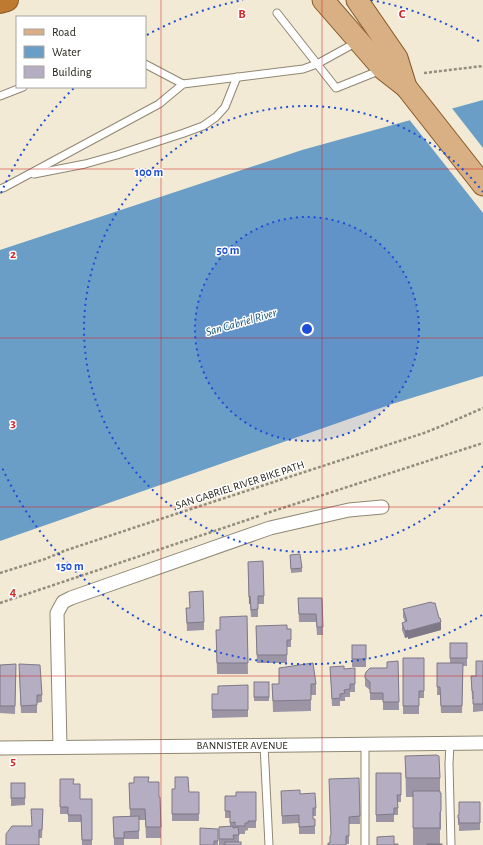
<svg xmlns="http://www.w3.org/2000/svg" width="483" height="845" font-family="'Alegreya Sans',sans-serif">
<rect width="100%" height="100%" fill="#f2ead4"/>
<polygon fill="#6a9ec7" points="483,100 483,376 392,404 0,541 0,250 302,150"/>
<polygon fill="#f2ead4" points="451,107 483,148 483,213 408,118"/>
<g fill="none" stroke-linecap="round" stroke-linejoin="round">
<g stroke="#8f8774" stroke-width="9">
<g id="lane">
<polyline points="277,13 336,88 381,70"/>
<polyline points="145,64 183,84"/>
<polyline points="0,96 23,87"/>
<polyline points="34,174 85,164 117,155 184,133 203,126 216,117 225,107 237,77"/>
<polyline points="0,189 5,187 159,104 183,84 303,69 317,64 357,42"/>
<polyline points="450,743 449,764 451,845"/>
<polyline points="264,745 269,845"/>
<polyline points="365,845 365,745"/>
</g>
</g>
<g stroke="#8f8774" stroke-width="15">
<g id="street">
<polyline points="60,747 57,613 63,602 71,598 270,528 349,510 382,507"/>
<path d="M0,748C161,746 322,746 483,743"/>
</g>
</g>
<g stroke="#875927" stroke-width="23">
<g id="primary">
<polyline points="323,0 383,69 406,87 483,185"/>
<polyline points="357,0 397,58 406,87"/>
</g>
</g>
<g stroke="#875927" stroke-width="24">
<polyline id="highway" points="0,2 7,0"/>
</g>
<g stroke="#938d7d" stroke-width="2.5" stroke-dasharray="3 2" stroke-linecap="butt">
<polyline points="424,73 483,66"/>
<polyline points="264,514 483,443"/>
<polyline points="0,573 45,559 64,551 139,526 424,433 444,425 483,408"/>
<polyline points="0,603 259,516"/>
</g>
<use href="#lane" stroke="#fff" stroke-width="7"/>
<use href="#street" stroke="#fff" stroke-width="13"/>
<use href="#primary" stroke="#d9af84" stroke-width="21"/>
<use href="#highway" stroke="#bf7a32" stroke-width="22"/>
</g>
<g fill="#9c95a6">
<polygon points="290,559 302,568 302,572 291,573"/>
<polygon points="248,562 264,596 264,604 258,604 258,617 251,617 250,604 249,604"/>
<polygon points="298,598 322,598 323,635 317,635 316,622 299,622"/>
<polygon points="186,608 204,622 204,630 187,631"/>
<polygon points="403,609 441,630 408,639 408,637 405,638 402,630 402,623 405,622 403,617"/>
<polygon points="247,616 248,674 217,674 216,630 220,630"/>
<polygon points="256,626 291,629 291,647 287,647 287,663 257,663"/>
<polygon points="450,643 467,643 467,666 463,666 462,713 441,713 440,695 437,695 437,663 450,663"/>
<rect x="352" y="645" width="14" height="22"/>
<polygon points="403,658 424,658 424,698 419,698 419,714 403,714"/>
<polygon points="398,661 399,710 383,710 383,700 370,700 370,690 365,686 365,675 387,668"/>
<polygon points="483,661 483,711 473,712 473,699 472,699 471,676 476,676"/>
<polygon points="16,664 15,714 0,713 0,665"/>
<polygon points="330,667 344,669 355,684 355,692 350,692 350,697 345,697 345,701 340,701 340,706 332,706"/>
<polygon points="279,668 316,684 316,695 311,695 311,711 273,712 272,684 279,684"/>
<polygon points="19,671 42,695 42,702 37,703 37,713 21,713"/>
<rect x="254" y="682" width="15" height="19"/>
<polygon points="248,685 248,717 212,718 212,694 218,694"/>
<polygon points="405,756 440,778 440,793 441,793 441,830 440,830 440,844 442,845 413,845 413,797 406,797"/>
<polygon points="376,773 401,773 401,802 398,802 398,815 394,815 394,822 376,822"/>
<polygon points="359,778 360,824 349,824 349,844 330,843 330,836"/>
<polygon points="60,779 74,784 80,799 92,799 92,845 82,845 81,822 68,822 68,814 60,814"/>
<polygon points="149,782 159,797 160,797 161,838 146,838 145,820 139,820 139,839 124,839 124,845 114,845 113,817 130,816 129,783"/>
<polygon points="11,783 25,783 25,805 11,806"/>
<polygon points="172,789 189,792 199,792 199,821 172,821"/>
<polygon points="281,791 300,794 316,808 316,816 313,816 313,819 315,819 315,834 299,834 299,823 282,824"/>
<polygon points="256,792 256,828 248,828 248,830 245,831 245,834 239,834 239,842 241,845 219,845 219,827 230,826 230,818 225,818 225,796 236,796"/>
<polygon points="480,802 480,830 459,831 459,825 458,825 458,815 459,815"/>
<polygon points="43,809 42,838 39,838 32,826"/>
<polygon points="218,829 218,845 200,845"/>
</g>
<g fill="#7f7987">
<polygon points="250,596 250,604 249,604 249,597"/>
<polygon points="441,622 441,630 408,639 408,631"/>
<polygon points="408,630 408,637 405,638 405,631"/>
</g>
<g fill="#b5adc1" stroke="#7f7987">
<polygon points="300,554 302,568 291,569 290,555"/>
<polygon points="263,561 264,596 258,596 258,609 251,610 250,596 249,597 248,562"/>
<polygon points="203,591 204,622 187,623 186,608 190,608 189,592"/>
<polygon points="298,598 322,598 323,627 317,627 316,614 299,614"/>
<polygon points="431,602 432,603 435,603 439,618 440,618 441,622 408,631 408,630 405,631 402,623 407,621 403,609"/>
<polygon points="247,616 248,663 217,663 216,630 220,630 220,617"/>
<polygon points="287,625 287,629 291,629 291,640 287,640 287,655 257,655 256,626"/>
<rect x="450" y="643" width="17" height="15"/>
<rect x="352" y="645" width="14" height="14"/>
<polygon points="403,658 424,658 424,691 419,691 419,706 403,706"/>
<polygon points="398,661 399,702 383,702 383,693 370,693 370,682 365,678 365,675 366,672 370,668 387,668 387,662"/>
<polygon points="476,661 483,661 483,704 473,704 473,691 472,691 471,676 476,676"/>
<polygon points="313,663 316,684 311,684 311,700 273,701 272,684 279,684 279,668"/>
<polygon points="437,663 463,663 462,706 441,706 440,687 437,687"/>
<polygon points="16,664 15,706 0,706 0,665"/>
<polygon points="19,664 40,665 42,695 37,695 37,705 21,706"/>
<polygon points="344,666 344,669 355,668 355,684 350,684 350,689 344,690 345,693 340,694 340,698 332,699 330,667"/>
<rect x="254" y="682" width="15" height="15"/>
<polygon points="248,685 248,710 212,710 212,694 218,694 218,686"/>
<polygon points="437,755 438,756 439,756 440,778 406,778 405,756"/>
<polygon points="376,773 401,773 401,795 397,795 398,808 394,808 394,814 376,815"/>
<polygon points="134,777 149,777 148,782 159,782 159,797 160,797 161,827 146,827 145,809 130,809 129,783 134,783"/>
<polygon points="175,777 188,777 189,792 199,792 199,814 172,814 172,789 175,789"/>
<polygon points="359,778 360,816 349,817 349,836 346,836 346,845 328,845 328,843 330,843 330,836 331,835 329,779"/>
<polygon points="60,779 74,779 73,784 80,784 80,799 92,799 92,840 82,840 81,815 68,815 68,807 60,807"/>
<rect x="11" y="783" width="14" height="15"/>
<polygon points="300,790 300,794 315,793 316,808 313,808 313,819 315,819 315,826 299,827 299,815 282,816 281,791"/>
<polygon points="413,791 440,791 440,793 441,793 441,811 440,812 440,828 413,828"/>
<polygon points="236,792 256,792 256,821 248,821 248,823 245,823 245,826 235,826 235,822 230,823 230,811 225,811 225,796 236,796"/>
<polygon points="459,802 480,802 480,823 459,823 459,818 458,818 458,815 459,815"/>
<polygon points="31,809 43,809 42,830 39,830 39,845 6,845 6,834 12,826 32,826"/>
<polygon points="139,816 139,831 124,832 124,838 114,838 113,817"/>
<polygon points="233,826 233,828 238,827 239,835 233,835 234,839 219,839 219,827"/>
<polygon points="200,828 218,829 218,841 214,841 214,845 200,845"/>
<polygon points="394,836 394,844 398,844 398,845 377,845 377,837"/>
<rect x="225" y="842" width="16" height="3"/>
<rect x="427" y="844" width="15" height="1"/>
</g>
<path fill="none" stroke="#d62828" stroke-width="1" stroke-opacity="0.55" d="M161,0V845M322,0V845M0,169H483M0,338H483M0,507H483M0,676H483"/>
<circle cx="307" cy="329" r="112" fill="#1d4ed8" fill-opacity=".12"/>
<g fill="none" stroke="#1d4ed8" stroke-width="2" stroke-dasharray="2 4">
<circle cx="307" cy="329" r="112"/>
<path d="M483 466A223 223 0 1 1 483 192"/>
<path d="M482 615A335 335 0 0 1 1 465M1 193A335 335 0 0 1 74 88M147 35A335 335 0 0 1 243 0M371 0A335 335 0 0 1 482 43"/>
</g>
<g text-anchor="middle" dominant-baseline="central" stroke-width="3" stroke-linejoin="round" paint-order="stroke">
<g font-size="11" fill="#1e1b13" stroke="#fff">
<text transform="translate(240 485) rotate(-18)">SAN GABRIEL RIVER BIKE PATH</text>
<text x="242" y="745">BANNISTER AVENUE</text>
</g>
<g font-size="12" font-style="italic" fill="#145179" stroke="#fff">
<text transform="translate(241 322) rotate(-16)">San Gabriel River</text>
</g>
</g>
<g font-size="13" text-anchor="middle" font-weight="bold" fill="#d62828" stroke="#fff" stroke-width="3" stroke-linejoin="round" paint-order="stroke">
<text x="242" y="18">B</text>
<text x="402" y="18">C</text>
<text x="13" y="258">2</text>
<text x="13" y="427">3</text>
<text x="13" y="596">4</text>
<text x="13" y="765">5</text>
</g>
<circle cx="307" cy="329" r="6" fill="#1d4ed8" stroke="#fff" stroke-width="2"/>
<g font-size="12" text-anchor="middle" font-weight="bold" fill="#1d4ed8" stroke="#fff" stroke-width="3" stroke-linejoin="round" paint-order="stroke">
<text x="149" y="176">100 m</text>
<text x="228" y="254">50 m</text>
<text x="70" y="570">150 m</text>
</g>
<rect x="16" y="16" width="130" height="72" fill="#ffffff" stroke="#a5a4a1"/>
<rect x="24" y="29" width="20" height="6" fill="#d9af84" stroke="#a5a4a1"/>
<text x="52" y="36" font-size="12" fill="#1e1b13">Road</text>
<rect x="24" y="46" width="20" height="12" fill="#6a9ec7" stroke="#a5a4a1"/>
<text x="52" y="56" font-size="12" fill="#1e1b13">Water</text>
<rect x="24" y="66" width="20" height="12" fill="#b5adc1" stroke="#a5a4a1"/>
<text x="52" y="76" font-size="12" fill="#1e1b13">Building</text>
</svg>
